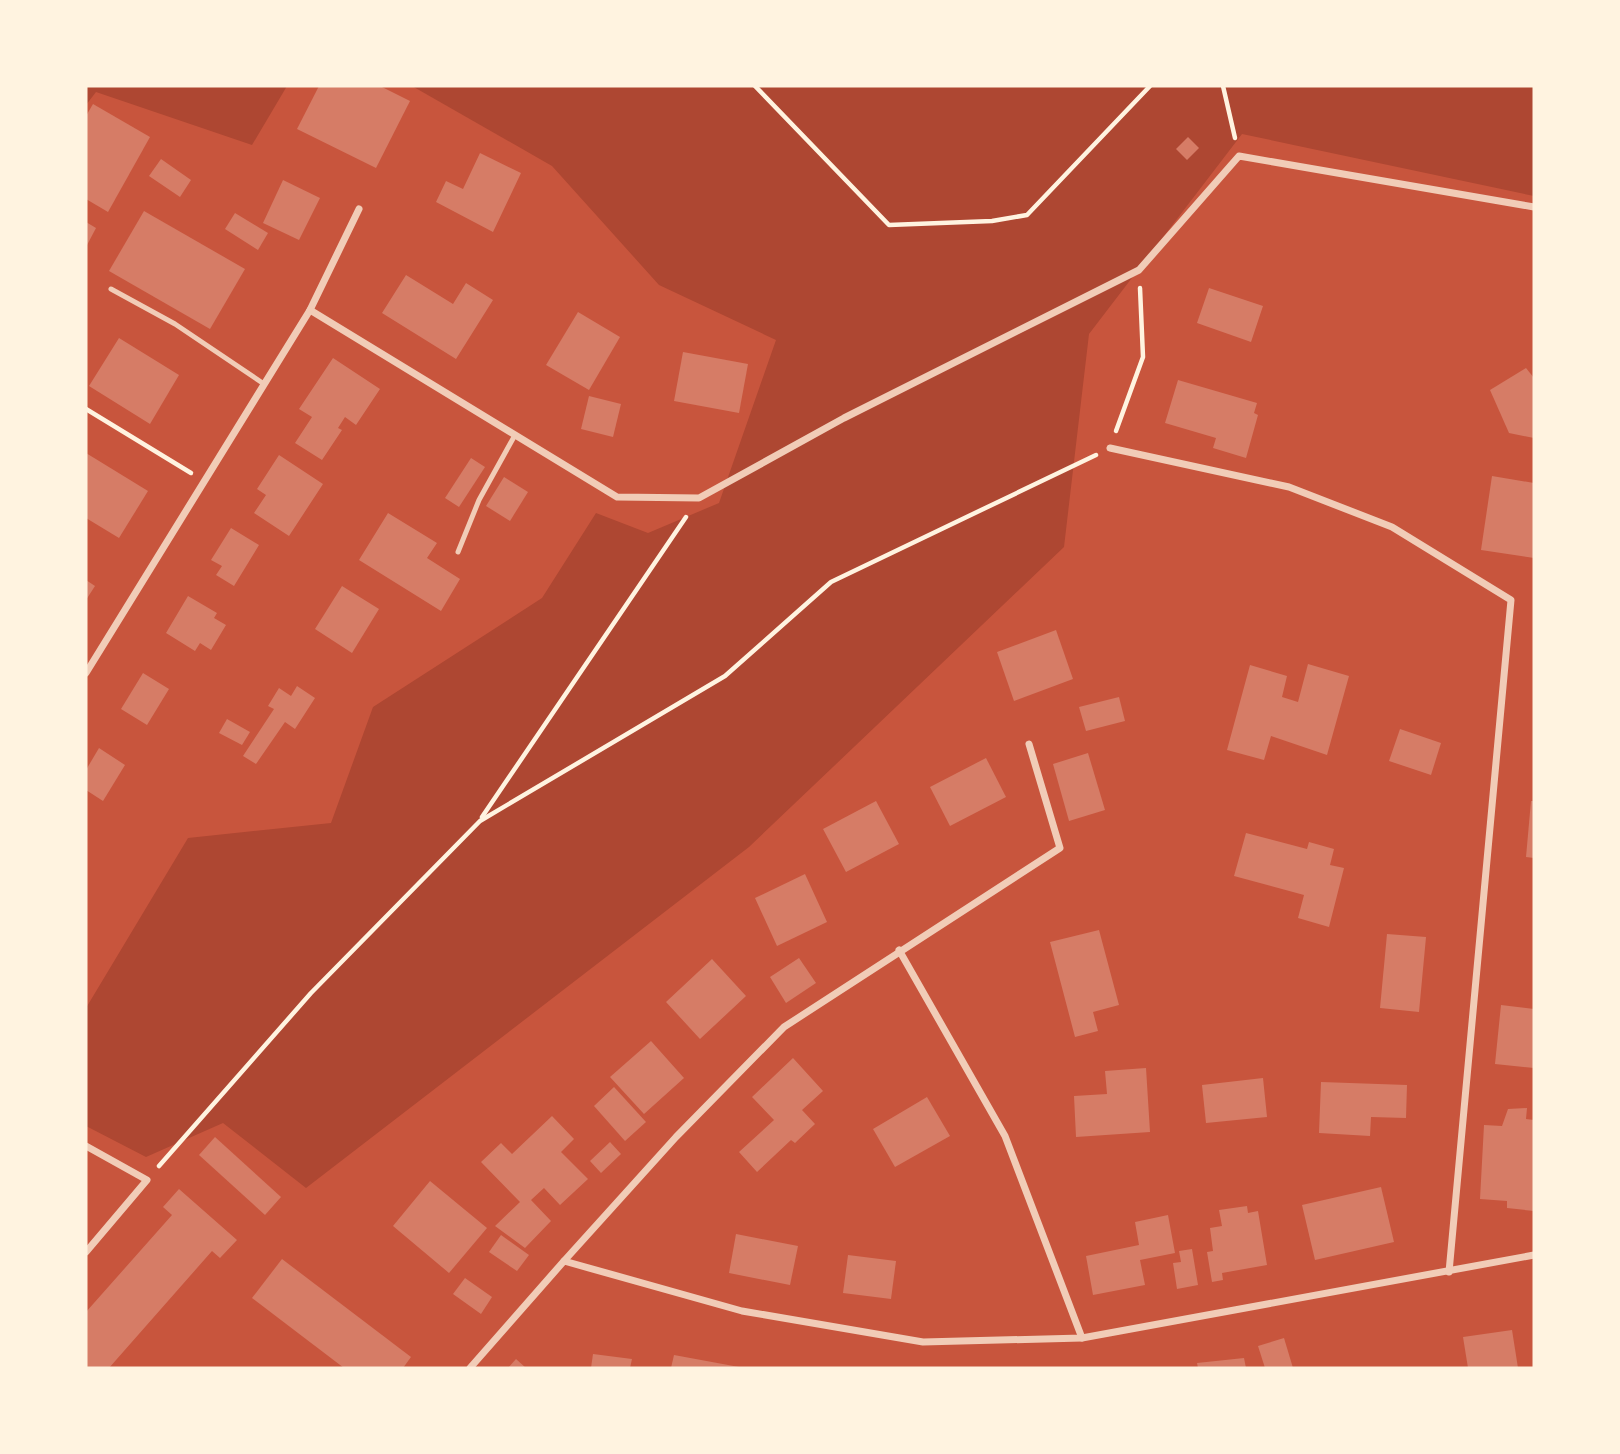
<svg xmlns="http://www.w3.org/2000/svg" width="1620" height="1454" font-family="Inter,sans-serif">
<rect width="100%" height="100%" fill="#c8553d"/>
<g fill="#ae4732">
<polygon points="86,86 287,86 252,145 96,92 86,105"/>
<polygon points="412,86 1534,86 1534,196 1242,134 1089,334 1064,547 749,847 306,1188 223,1123 146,1157 86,1126 86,1008 188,838 331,823 373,707 542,598 596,513 648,533 719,503 776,340 659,285 552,166"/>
</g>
<g fill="#d67c66">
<polygon points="319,86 380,86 410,101 376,168 297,129"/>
<polygon points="93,104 150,137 108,212 86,199 86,116"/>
<polygon points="1188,137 1199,148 1187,160 1176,149"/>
<polygon points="480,153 521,173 493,232 436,202 446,181 463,189"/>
<polygon points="161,159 191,180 180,197 149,176"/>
<polygon points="283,180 320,198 299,240 263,223"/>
<polygon points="144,211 245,269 210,329 109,271"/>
<polygon points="235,213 268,233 258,250 225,229"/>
<polygon points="86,222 96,228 86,247"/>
<polygon points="406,275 453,304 466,283 493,300 456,359 382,313"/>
<polygon points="1209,288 1263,306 1251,342 1197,323"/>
<polygon points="578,312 620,337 589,390 546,365"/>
<polygon points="119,338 179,375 150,424 89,386"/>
<polygon points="683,352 748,364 739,413 674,401"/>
<polygon points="333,358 380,389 356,425 345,417 338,428 342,430 322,460 295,443 312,417 299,409"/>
<polygon points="1526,368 1534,378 1534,438 1509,433 1490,390"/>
<polygon points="1178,380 1257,403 1254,413 1258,415 1246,458 1213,448 1216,438 1165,423"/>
<polygon points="589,396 621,404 613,437 581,429"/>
<polygon points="86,453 148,491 119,538 86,518"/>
<polygon points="279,455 323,484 289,536 254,513 266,495 257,489"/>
<polygon points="471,458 485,467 459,507 445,498"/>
<polygon points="1492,476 1534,483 1534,558 1481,550"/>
<polygon points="504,477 528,492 510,521 486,506"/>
<polygon points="388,513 437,543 427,558 460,579 441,611 359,560"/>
<polygon points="231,528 259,545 234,586 216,575 222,566 211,560"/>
<polygon points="86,580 95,586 86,600"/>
<polygon points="342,586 379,609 352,653 315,629"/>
<polygon points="188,596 217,613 214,618 226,625 211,650 200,643 195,651 166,633"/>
<polygon points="1056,630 1073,679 1014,701 997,652"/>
<polygon points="1308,664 1349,676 1327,755 1271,736 1264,760 1227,750 1250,665 1287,676 1282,697 1298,702"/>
<polygon points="143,673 169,689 147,725 121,709"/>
<polygon points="297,686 315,698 295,729 285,722 256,764 243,756 274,709 268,706 279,688 291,696"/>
<polygon points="1119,697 1125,721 1086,731 1079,707"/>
<polygon points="227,719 250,732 242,745 219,733"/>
<polygon points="1400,729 1441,743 1431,775 1389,761"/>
<polygon points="99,748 125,765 103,801 86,790 86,770"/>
<polygon points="1088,753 1105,810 1069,821 1053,764"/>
<polygon points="986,758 1006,797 950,826 930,787"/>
<polygon points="876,801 899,844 846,872 823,829"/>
<polygon points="1531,801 1534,801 1534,858 1526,857"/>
<polygon points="1246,833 1307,849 1309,842 1334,849 1330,865 1344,868 1329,927 1298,918 1304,895 1234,876"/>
<polygon points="805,874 827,922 777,946 755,898"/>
<polygon points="1099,930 1119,1005 1093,1012 1098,1031 1075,1037 1050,942"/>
<polygon points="1387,934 1426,937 1419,1012 1380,1008"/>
<polygon points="799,958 816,983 786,1003 770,977"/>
<polygon points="712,959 746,996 700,1039 666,1002"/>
<polygon points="1501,1005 1534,1009 1534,1068 1495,1064"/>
<polygon points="651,1041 684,1078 644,1114 610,1077"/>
<polygon points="793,1058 823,1091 802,1110 815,1124 795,1143 791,1140 757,1172 739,1152 774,1120 752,1097"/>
<polygon points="1146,1068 1150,1132 1076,1137 1074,1096 1107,1094 1105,1071"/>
<polygon points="1263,1078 1267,1117 1206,1123 1202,1085"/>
<polygon points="1321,1082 1407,1085 1406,1118 1371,1117 1370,1136 1319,1133"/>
<polygon points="614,1087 646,1122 625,1141 594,1106"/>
<polygon points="927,1097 950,1136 895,1167 873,1129"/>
<polygon points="1527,1108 1526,1119 1534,1120 1534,1211 1507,1208 1507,1201 1480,1199 1484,1125 1502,1126 1508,1109"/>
<polygon points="552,1116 574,1139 561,1152 588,1179 560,1205 544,1188 531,1200 551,1221 525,1248 495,1226 520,1202 481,1162 501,1143 512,1154"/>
<polygon points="215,1137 281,1197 265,1215 199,1155"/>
<polygon points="610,1142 621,1154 601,1173 590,1161"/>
<polygon points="430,1181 487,1228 449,1273 393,1226"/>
<polygon points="1381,1187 1394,1242 1315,1260 1302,1205"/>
<polygon points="179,1189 237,1240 220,1258 212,1251 109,1368 86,1368 86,1312 172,1215 163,1207"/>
<polygon points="1247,1206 1248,1213 1258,1211 1267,1265 1222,1273 1223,1280 1212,1282 1207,1252 1213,1251 1210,1228 1222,1226 1219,1210"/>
<polygon points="1168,1215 1175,1253 1140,1260 1145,1285 1093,1295 1086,1256 1139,1245 1135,1222"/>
<polygon points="736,1234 798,1246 790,1285 729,1273"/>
<polygon points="501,1235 529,1255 517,1271 489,1252"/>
<polygon points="1192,1249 1198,1285 1177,1289 1173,1263 1181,1262 1179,1251"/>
<polygon points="848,1255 896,1261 891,1299 843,1293"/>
<polygon points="282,1259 411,1357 403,1368 344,1368 252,1298"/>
<polygon points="465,1278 492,1297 481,1314 453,1294"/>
<polygon points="1512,1330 1518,1368 1468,1368 1463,1337"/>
<polygon points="1284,1338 1293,1368 1265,1368 1258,1346"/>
<polygon points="593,1354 632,1359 630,1368 591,1368"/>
<polygon points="674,1355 739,1367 739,1368 671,1368"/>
<polygon points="1244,1358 1246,1368 1198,1368 1197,1363"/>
<polygon points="516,1359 526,1368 508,1368"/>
</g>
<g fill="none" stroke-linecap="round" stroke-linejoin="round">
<g stroke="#fff3e0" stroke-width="4.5">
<polyline points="755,86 889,225 992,221 1027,215 1150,86"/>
<polyline points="1223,86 1235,138"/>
<polyline points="86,409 191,473"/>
<polyline points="1116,431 1143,357 1140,288"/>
<polyline points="482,817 686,517"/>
<polyline points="159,1166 311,993 480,821 725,676 831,582 1096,455"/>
</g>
<g stroke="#f1ccb7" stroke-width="5">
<polyline points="111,289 175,324 264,384"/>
<polyline points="458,552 479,500 515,435"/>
</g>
<g stroke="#f1ccb7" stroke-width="7">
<polyline points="310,310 617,497 699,498 844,418 1139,270 1239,156 1534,207"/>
<polyline points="1110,448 1289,487 1392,527 1511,600 1449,1272"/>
<polyline points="86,673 310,310 359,209"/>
<polyline points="899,950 1005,1136 1082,1338"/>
<polyline points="86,1146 147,1180 86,1252"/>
<polyline points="564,1261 676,1137 784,1027 1060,848 1029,744"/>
<polyline points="470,1368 564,1261 742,1311 923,1342 1082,1338 1534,1255"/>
</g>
</g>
<rect width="1620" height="1454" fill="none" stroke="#fff3e0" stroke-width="175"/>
</svg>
